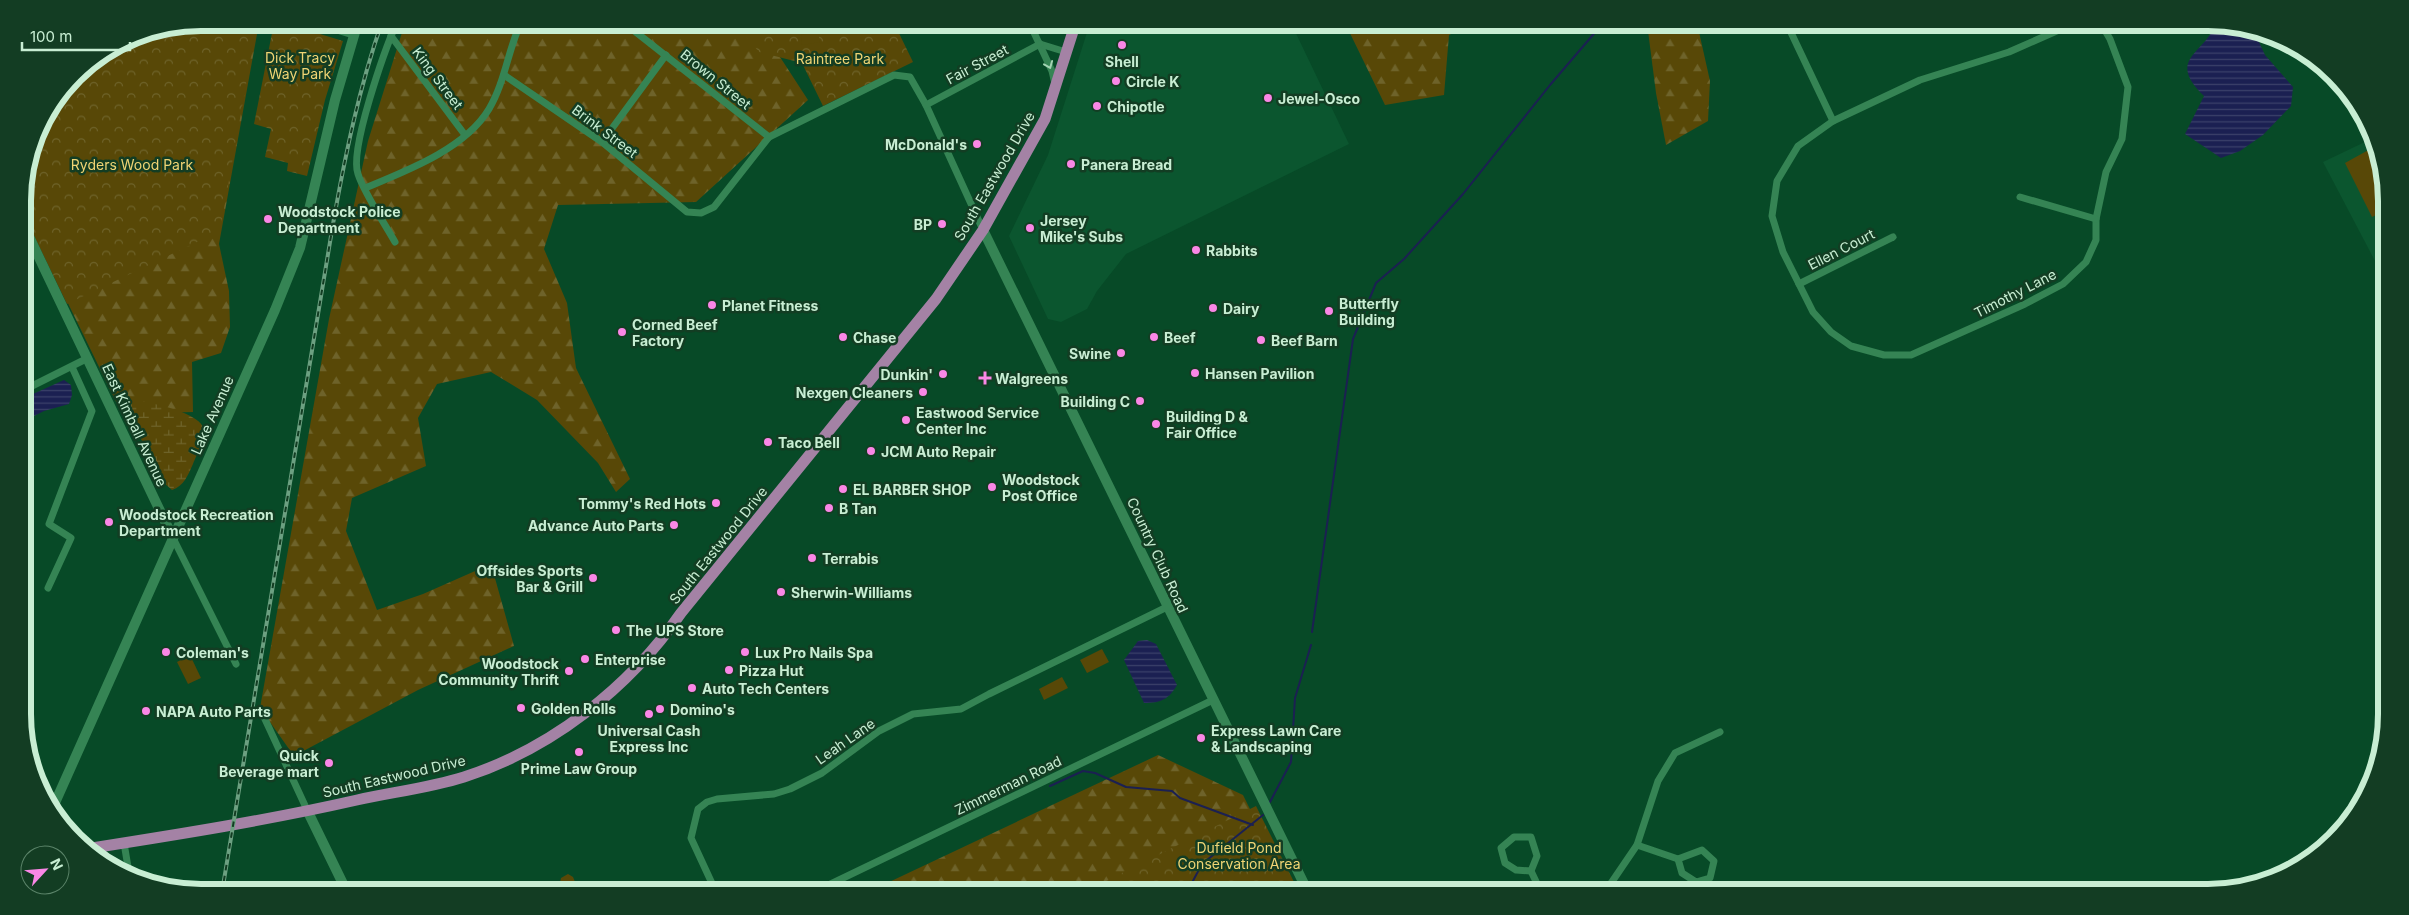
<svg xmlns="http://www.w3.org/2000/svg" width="2409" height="915" font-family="Inter,sans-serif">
<defs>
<pattern id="forest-firs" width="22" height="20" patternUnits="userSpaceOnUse" patternTransform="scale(1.25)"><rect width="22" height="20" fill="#584807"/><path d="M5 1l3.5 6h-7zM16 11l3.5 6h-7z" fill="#6e632a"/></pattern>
<pattern id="wetland-marsh" width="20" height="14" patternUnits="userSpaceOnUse" patternTransform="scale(1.25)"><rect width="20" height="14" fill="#584807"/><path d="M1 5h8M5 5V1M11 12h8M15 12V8" fill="none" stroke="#6e632a"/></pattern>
<pattern id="park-crowns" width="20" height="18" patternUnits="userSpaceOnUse" patternTransform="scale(1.25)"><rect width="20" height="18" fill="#584807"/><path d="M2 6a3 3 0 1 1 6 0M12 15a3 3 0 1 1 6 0" fill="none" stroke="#6e632a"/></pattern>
<pattern id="water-rules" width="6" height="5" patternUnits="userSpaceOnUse" patternTransform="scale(1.25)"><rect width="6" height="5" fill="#1b2052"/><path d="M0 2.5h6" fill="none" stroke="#3b416a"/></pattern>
</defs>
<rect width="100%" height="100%" fill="#074a27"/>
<g fill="#0b562f">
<polygon points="1090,23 1291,23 1349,144 1126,254 1097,291 1087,309 1061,322 1048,319 1009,236 1048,155"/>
<polygon points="2369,140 2385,178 2385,280 2323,162"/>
</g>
<g fill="url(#forest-firs)">
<polygon points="202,23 259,23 219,244 229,291 230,327 221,353 192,362 193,412 122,414 23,211 23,190 41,123 83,67 133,36"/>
<polygon points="405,23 758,23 808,100 696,202 558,205 544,249 567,303 576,368 630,479 616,492 598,463 537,400 491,372 437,384 418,418 426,466 352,498 346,531 377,610 423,594 491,564 514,646 418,690 294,756 260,708 329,319 368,141"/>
<polygon points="1345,23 1475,23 1449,35 1444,95 1385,105"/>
<polygon points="1647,23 1697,23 1710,81 1708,121 1666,145 1656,93"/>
<polygon points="1158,755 1243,795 1291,892 868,892"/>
</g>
<path fill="url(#wetland-marsh)" d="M121,400C137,398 197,411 203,427C206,438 197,454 193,464C188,475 184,486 172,490L163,482Z"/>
<g fill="url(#park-crowns)">
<polygon points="734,22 894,23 913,62 823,106 802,63 759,52"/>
<polygon points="202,23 257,23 220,231 67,304 23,213 23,190 41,123 83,67 133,36"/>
<polygon points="274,23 284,23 343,41 325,100 307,176 287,171 288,163 265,157 271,129 254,124"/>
<polygon points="1256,806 1299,892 1084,892"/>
<polygon points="568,874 573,877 579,892 565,892 560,883 561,878"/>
</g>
<g fill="#584807">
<polygon points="818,32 820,42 802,45 801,35"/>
<polygon points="2372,148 2385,178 2385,211 2372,217 2345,163"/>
<polygon points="1102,649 1109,662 1087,673 1080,660"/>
<polygon points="190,655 201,678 188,684 177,662"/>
<polygon points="1062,677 1068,688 1044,700 1039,689"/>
</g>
<g fill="url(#water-rules)">
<path d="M2216,24L2248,29L2259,42L2265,55L2293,87L2291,106L2263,135L2240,151L2221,158L2185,134L2204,96C2166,59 2203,55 2216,24Z"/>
<polygon points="64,380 71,385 72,395 69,404 44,411 24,421 24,398"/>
<path d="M1147,640L1156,644L1177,685C1169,699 1161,703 1144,703L1124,660L1138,641Z"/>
<polygon points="1147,888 1193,888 1195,892 1119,892"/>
</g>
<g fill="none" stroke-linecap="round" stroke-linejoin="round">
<g stroke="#1b2052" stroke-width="2">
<polyline points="1312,632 1353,339 1376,283 1404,259 1463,194 1550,85 1604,22"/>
<polyline points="1050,786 1083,771 1095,773 1126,787 1172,791 1180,798 1253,825"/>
<polyline points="1270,802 1291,762 1295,698 1311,645"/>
<polyline points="1187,892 1202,864 1263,815"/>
</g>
<g stroke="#358454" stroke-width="7">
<polyline points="311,22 353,35"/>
<polyline points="623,22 769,137"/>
<polyline points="1029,22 1052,71 1055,84"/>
<polyline points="1786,22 1833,121"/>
<polyline points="2077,22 2009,52 1920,80 1833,121 1798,146 1777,181 1772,216 1783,252 1813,312 1831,332 1851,346 1884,355 1911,355 2025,304 2063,284 2086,262 2096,240 2096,219 2106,172 2122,139 2128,87 2110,39 2100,22"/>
<polyline points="391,36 465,135"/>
<polyline points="1040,44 1066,52"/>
<polyline points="504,75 602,142 687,212 701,213 714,207 769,137 894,75 910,77 926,105 983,230"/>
<polyline points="926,105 1040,44"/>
<polyline points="602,142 666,55"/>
<path d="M365,188C406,171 465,149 489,109C505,82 508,50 521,22"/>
<polyline points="2020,197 2096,219"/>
<path d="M395,242C385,224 364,193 358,174C349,150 385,49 397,22"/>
<polyline points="1799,284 1893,237"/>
<polyline points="24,390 88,358"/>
<polyline points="173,538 236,664"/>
<polyline points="48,588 71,538 49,524 92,411 72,367"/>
<polyline points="264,717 308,812"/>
<polygon points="1514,837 1531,837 1537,856 1531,871 1516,870 1505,863 1501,848"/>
<polyline points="124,843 129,873"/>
<polyline points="1637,845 1678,859"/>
<polygon points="1702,850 1714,861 1710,878 1696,882 1682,873 1678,859"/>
<polyline points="1531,871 1541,892"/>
<polyline points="716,892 691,838 698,809 707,802 717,799 774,794 790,789 822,773 879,731 913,714 961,709 989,694 1167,607"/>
<polyline points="814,892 1213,700"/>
<polyline points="1605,892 1637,845 1658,781 1675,753 1720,732"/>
</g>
<g stroke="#358454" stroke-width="10">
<polyline points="23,224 173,538"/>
<polyline points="983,230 1308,892"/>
<polyline points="54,805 275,310 300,248 335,100 358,22"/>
<polyline points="308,812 347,892"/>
</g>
<path stroke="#a482a5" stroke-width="11" d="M92,848C181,834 269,820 357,800C393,792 429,788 464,777C551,749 629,688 681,613L936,299L983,230L1045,119L1076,22"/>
<g stroke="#6ca081" stroke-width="4">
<path id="rail" d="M222,892L333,224C345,156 359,88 382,22"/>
</g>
<use href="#rail" stroke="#133d23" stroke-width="2" stroke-dasharray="5.5" stroke-linecap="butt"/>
</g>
<defs><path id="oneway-chevron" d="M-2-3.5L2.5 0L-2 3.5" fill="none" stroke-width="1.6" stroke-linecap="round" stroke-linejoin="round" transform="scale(1.25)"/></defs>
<use stroke="#a3d4b3" href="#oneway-chevron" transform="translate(1049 65) rotate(68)"/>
<g fill="#fa87e6" stroke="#133d23" stroke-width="2">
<circle cx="1122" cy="45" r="5"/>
<circle cx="1116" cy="81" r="5"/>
<circle cx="1268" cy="98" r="5"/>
<circle cx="1097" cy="106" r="5"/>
<circle cx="977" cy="144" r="5"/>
<circle cx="1071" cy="164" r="5"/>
<circle cx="268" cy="219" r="5"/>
<circle cx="942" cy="224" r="5"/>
<circle cx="1030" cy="228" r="5"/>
<circle cx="1196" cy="250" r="5"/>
<circle cx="712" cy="305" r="5"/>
<circle cx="1213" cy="308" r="5"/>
<circle cx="1329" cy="311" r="5"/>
<circle cx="622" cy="332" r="5"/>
<circle cx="843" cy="337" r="5"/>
<circle cx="1154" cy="337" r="5"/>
<circle cx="1261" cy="340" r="5"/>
<circle cx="1121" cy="353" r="5"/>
<circle cx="1195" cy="373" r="5"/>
<circle cx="943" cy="374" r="5"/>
<path d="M982.5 370.5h5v5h5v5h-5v5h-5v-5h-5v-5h5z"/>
<circle cx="923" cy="392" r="5"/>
<circle cx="1140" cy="401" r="5"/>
<circle cx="906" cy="420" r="5"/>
<circle cx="1156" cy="424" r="5"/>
<circle cx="768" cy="442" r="5"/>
<circle cx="871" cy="451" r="5"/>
<circle cx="992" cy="487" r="5"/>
<circle cx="843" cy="489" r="5"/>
<circle cx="716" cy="503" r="5"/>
<circle cx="829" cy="508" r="5"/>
<circle cx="109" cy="522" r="5"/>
<circle cx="674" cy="525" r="5"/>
<circle cx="812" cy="558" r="5"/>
<circle cx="593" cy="578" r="5"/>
<circle cx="781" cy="592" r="5"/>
<circle cx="616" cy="630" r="5"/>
<circle cx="166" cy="652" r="5"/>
<circle cx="745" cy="652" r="5"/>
<circle cx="585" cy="659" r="5"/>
<circle cx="729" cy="670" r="5"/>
<circle cx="569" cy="671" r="5"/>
<circle cx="692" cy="688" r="5"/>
<circle cx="521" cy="708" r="5"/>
<circle cx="660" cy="709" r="5"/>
<circle cx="146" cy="711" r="5"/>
<circle cx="649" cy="714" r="5"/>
<circle cx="1201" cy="738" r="5"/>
<circle cx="579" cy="752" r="5"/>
<circle cx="329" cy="763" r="5"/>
</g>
<g text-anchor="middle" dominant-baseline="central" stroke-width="5" stroke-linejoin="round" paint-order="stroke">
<g font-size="14" fill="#efd474" stroke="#133d23">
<text x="300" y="57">Dick Tracy<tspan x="300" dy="16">Way Park</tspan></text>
<text x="840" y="58">Raintree Park</text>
<text x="132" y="164">Ryders Wood Park</text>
<text x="1239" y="847">Dufield Pond<tspan x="1239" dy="16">Conservation Area</tspan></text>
</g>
<g font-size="14" font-weight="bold" fill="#c8eed3" stroke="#133d23" text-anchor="start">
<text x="1122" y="61" text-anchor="middle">Shell</text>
<text x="1126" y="81">Circle K</text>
<text x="1278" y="98">Jewel-Osco</text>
<text x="1107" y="106">Chipotle</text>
<text x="967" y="144" text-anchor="end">McDonald's</text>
<text x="1081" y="164">Panera Bread</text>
<text x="278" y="211">Woodstock Police<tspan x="278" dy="16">Department</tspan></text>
<text x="1040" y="220">Jersey<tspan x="1040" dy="16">Mike's Subs</tspan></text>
<text x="932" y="224" text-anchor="end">BP</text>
<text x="1206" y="250">Rabbits</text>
<text x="1339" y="303">Butterfly<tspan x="1339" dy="16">Building</tspan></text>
<text x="722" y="305">Planet Fitness</text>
<text x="1223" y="308">Dairy</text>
<text x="632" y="324">Corned Beef<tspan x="632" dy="16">Factory</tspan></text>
<text x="853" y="337">Chase</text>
<text x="1164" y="337">Beef</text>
<text x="1271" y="340">Beef Barn</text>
<text x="1111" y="353" text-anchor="end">Swine</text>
<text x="1205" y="373">Hansen Pavilion</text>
<text x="933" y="374" text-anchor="end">Dunkin'</text>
<text x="995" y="378">Walgreens</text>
<text x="913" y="392" text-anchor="end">Nexgen Cleaners</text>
<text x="1130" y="401" text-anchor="end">Building C</text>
<text x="916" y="412">Eastwood Service<tspan x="916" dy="16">Center Inc</tspan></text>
<text x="1166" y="416">Building D &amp;<tspan x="1166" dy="16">Fair Office</tspan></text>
<text x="778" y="442">Taco Bell</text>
<text x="881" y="451">JCM Auto Repair</text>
<text x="1002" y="479">Woodstock<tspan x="1002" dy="16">Post Office</tspan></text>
<text x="853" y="489">EL BARBER SHOP</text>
<text x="706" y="503" text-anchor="end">Tommy's Red Hots</text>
<text x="839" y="508">B Tan</text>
<text x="119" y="514">Woodstock Recreation<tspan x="119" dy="16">Department</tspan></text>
<text x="664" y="525" text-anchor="end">Advance Auto Parts</text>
<text x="822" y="558">Terrabis</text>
<text x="583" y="570" text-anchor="end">Offsides Sports<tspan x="583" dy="16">Bar &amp; Grill</tspan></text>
<text x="791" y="592">Sherwin-Williams</text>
<text x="626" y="630">The UPS Store</text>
<text x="176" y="652">Coleman's</text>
<text x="755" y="652">Lux Pro Nails Spa</text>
<text x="595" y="659">Enterprise</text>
<text x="559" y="663" text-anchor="end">Woodstock<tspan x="559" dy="16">Community Thrift</tspan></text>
<text x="739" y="670">Pizza Hut</text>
<text x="702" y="688">Auto Tech Centers</text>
<text x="531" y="708">Golden Rolls</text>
<text x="670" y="709">Domino's</text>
<text x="156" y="711">NAPA Auto Parts</text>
<text x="649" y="730" text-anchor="middle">Universal Cash<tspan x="649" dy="16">Express Inc</tspan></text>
<text x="1211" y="730">Express Lawn Care<tspan x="1211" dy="16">&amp; Landscaping</tspan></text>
<text x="319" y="755" text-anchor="end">Quick<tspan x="319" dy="16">Beverage mart</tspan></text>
<text x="579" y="768" text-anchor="middle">Prime Law Group</text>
</g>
<g font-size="14" fill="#c8eed3" stroke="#133d23">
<text transform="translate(977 64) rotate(-28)">Fair Street</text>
<text transform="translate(438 78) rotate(53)">King Street</text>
<text transform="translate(716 79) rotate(39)">Brown Street</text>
<text transform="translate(605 131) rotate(37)">Brink Street</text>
<text transform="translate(994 176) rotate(-60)">South Eastwood Drive</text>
<text transform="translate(1841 249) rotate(-27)">Ellen Court</text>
<text transform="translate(2015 293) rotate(-27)">Timothy Lane</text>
<text transform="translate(212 415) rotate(-66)">Lake Avenue</text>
<text transform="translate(135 425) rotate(65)">East Kimball Avenue</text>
<text transform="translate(718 545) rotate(-51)">South Eastwood Drive</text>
<text transform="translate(1158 555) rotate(65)">Country Club Road</text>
<text transform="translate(845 741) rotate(-35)">Leah Lane</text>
<text transform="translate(394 776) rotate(-13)">South Eastwood Drive</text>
<text transform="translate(1008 785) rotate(-26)">Zimmerman Road</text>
</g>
</g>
<path d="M0 0H2409V915H0ZM201 31H2208A170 170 0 0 1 2378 201V714A170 170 0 0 1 2208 884H201A170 170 0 0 1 31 714V201A170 170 0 0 1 201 31Z" fill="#133d23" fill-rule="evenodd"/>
<path fill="none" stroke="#c8eed3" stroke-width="6" d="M201 31H2208A170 170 0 0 1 2378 201V714A170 170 0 0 1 2208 884H201A170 170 0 0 1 31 714V201A170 170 0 0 1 201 31Z"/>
<g transform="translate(45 870) rotate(64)"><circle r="24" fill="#133d23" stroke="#5b8469"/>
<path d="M0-4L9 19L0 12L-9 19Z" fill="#fa87e6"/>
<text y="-8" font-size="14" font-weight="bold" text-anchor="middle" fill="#c8eed3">N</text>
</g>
<path d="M22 42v8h108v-8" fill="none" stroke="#c8eed3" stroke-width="2.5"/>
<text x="30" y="42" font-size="15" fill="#c8eed3" stroke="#133d23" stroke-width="4" paint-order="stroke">100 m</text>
</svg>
